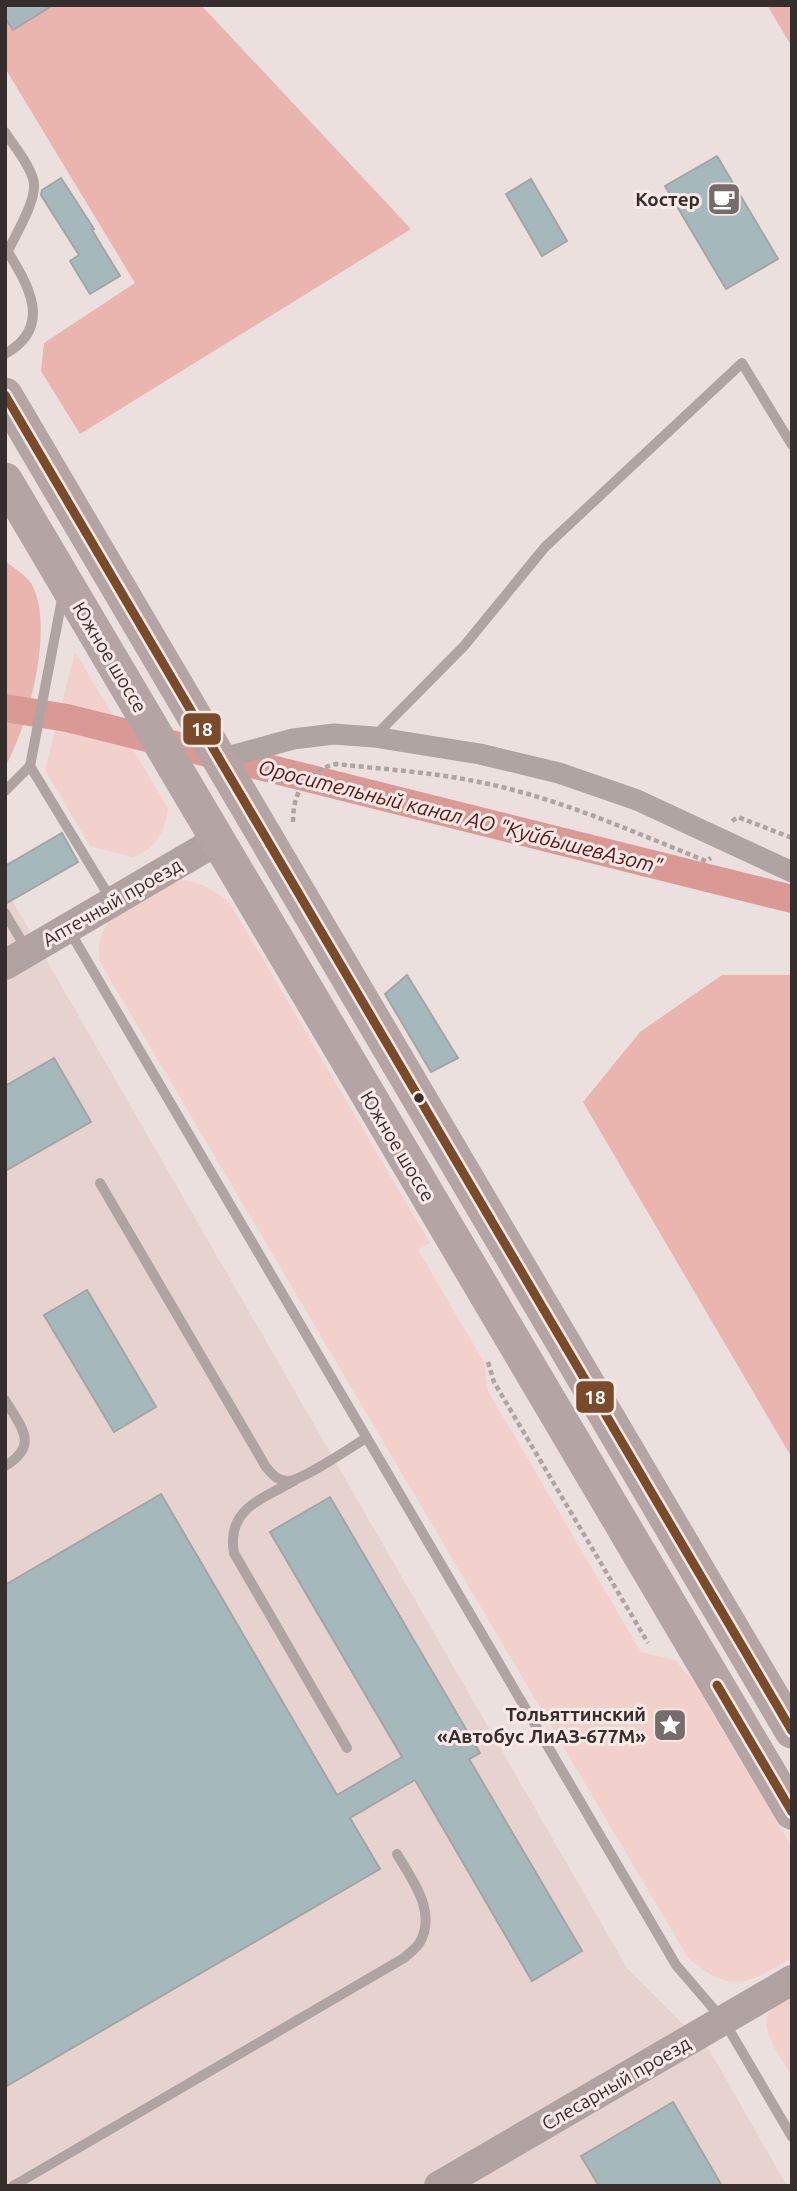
<svg xmlns="http://www.w3.org/2000/svg" width="797" height="2191" font-family="Ubuntu,sans-serif">
<rect width="100%" height="100%" fill="#ebe0de"/>
<polygon fill="#e6d3d0" points="5,888 627,1968 710,2051 787,2186 5,2186"/>
<g fill="#f2d1cd">
<path d="M75,652L168,808C166,830 155,850 133,857L90,846L45,770Z"/>
<path d="M184,880C203,883 215,891 230,903L430,1243L418,1250L484,1362L488,1391L641,1652L675,1660L694,1682L792,1847V1958C747,1984 732,1995 688,1958L100,962C91,913 146,892 184,880Z"/>
<path d="M792,1991V2076C782,2059 757,2030 770,2009C774,2002 785,1996 792,1991Z"/>
</g>
<g fill="#eab4af">
<polygon points="5,5 201,5 411,229 80,434 41,371 44,343 135,283 5,68"/>
<polygon points="767,5 792,5 792,47"/>
<path d="M5,561C14,568 29,577 33,587C54,630 28,727 5,767Z"/>
<polygon points="722,975 792,975 792,1458 583,1102 640,1032"/>
</g>
<g fill="none" stroke-linecap="round" stroke-linejoin="round">
<polyline stroke="#da9994" stroke-width="28" points="5,708 67,718 792,899"/>
</g>
<g fill="#a5b8bb" stroke="#a5a4a4" stroke-width="2">
<polygon points="5,5 53,5 13,30 5,18"/>
<polygon points="717,156 778,259 726,289 665,186"/>
<polygon points="61,178 94,229 92,230 120,276 90,294 70,261 79,255 41,195 42,190"/>
<polygon points="531,179 567,241 542,256 506,194"/>
<polygon points="62,833 78,862 5,904 5,866"/>
<polygon points="407,975 458,1058 431,1072 385,994"/>
<polygon points="54,1058 91,1122 5,1171 5,1086"/>
<polygon points="87,1290 156,1407 114,1432 44,1315"/>
<polygon points="161,1494 337,1795 402,1757 270,1532 330,1497 480,1753 469,1759 582,1951 532,1981 415,1780 350,1818 380,1869 5,2087 5,1585"/>
<polygon points="673,2102 722,2186 599,2186 581,2156"/>
</g>
<g fill="none" stroke-linecap="round" stroke-linejoin="round">
<g stroke="#afa4a2" stroke-width="4.5" stroke-dasharray="5 3.5" stroke-linecap="butt">
<polyline points="732,821 738,817 792,838"/>
<path d="M293,822C293,791 306,771 336,764C382,769 429,772 474,781C554,796 631,831 706,861L711,858"/>
<polyline points="488,1362 494,1382 648,1643"/>
</g>
<g stroke="#b0a4a2" stroke-width="10">
<path d="M5,132C13,145 34,170 34,185C35,203 16,234 8,251"/>
<path d="M5,247C27,283 55,326 5,354"/>
<polyline points="374,737 464,646 545,547 742,363 792,445"/>
<polyline points="30,766 112,901"/>
<polyline points="5,791 30,766 63,594"/>
<polyline points="5,913 27,950"/>
<polyline points="69,930 676,1965 724,2021 792,2137"/>
<path d="M100,1183L266,1467C272,1474 277,1481 288,1481C303,1480 350,1448 366,1438"/>
<path d="M5,1400C21,1427 40,1445 5,1466"/>
<path d="M294,1481C262,1499 226,1509 234,1553L347,1748"/>
<path d="M13,2186L404,1958C409,1953 417,1948 420,1942C437,1911 412,1880 397,1854"/>
</g>
<polyline stroke="#b0a4a2" stroke-width="21" points="220,759 293,739 334,734 374,737 480,754 559,773 637,800 792,872"/>
<g stroke="#b0a2a1" stroke-width="30">
<polyline points="5,965 218,840"/>
<polyline points="439,2186 792,1980"/>
</g>
<g stroke="#b4a4a3" stroke-width="35">
<polyline points="5,395 792,1731"/>
<polyline points="5,480 792,1812"/>
</g>
<g stroke="#fde9e6" stroke-width="14">
<g id="bus-1">
<polyline points="5,395 792,1731"/>
<polyline points="717,1685 792,1812"/>
</g>
</g>
<use href="#bus-1" stroke="#7a4b2a" stroke-width="9"/>
</g>
<defs>
<g id="cafe-square" transform="scale(1.75)"><rect x="-9" y="-9" width="18" height="18" rx="4" fill="#756c6b" stroke="#fde9e6"/><path d="M-5.5-4.5H6V0H3Q3 3.5 0 3.5H-2.5Q-5.5 3.5-5.5 0ZM3-3.2v2h1.7v-2ZM-6 4.5H4V6H-6Z" fill="#fff"/></g>
<g id="sight-square" transform="scale(1.75)"><rect x="-9" y="-9" width="18" height="18" rx="4" fill="#756c6b" stroke="#fde9e6"/><path d="M0-6L1.8-2.2L6-1.7L2.9 1.2L3.7 5.4L0 3.3L-3.7 5.4L-2.9 1.2L-6-1.7L-1.8-2.2Z" fill="#fff"/></g>
</defs>
<g fill-rule="evenodd">
<use href="#cafe-square" x="724" y="199"/>
<use href="#sight-square" x="670" y="1725"/>
</g>
<circle fill="#352e2d" stroke="#fde9e6" stroke-width="2.5" cx="419" cy="1098" r="6"/>
<g text-anchor="middle" dominant-baseline="central" stroke-width="6" stroke-linejoin="round" paint-order="stroke">
<g font-size="19" font-weight="bold" fill="#352e2d" stroke="#fde9e6" text-anchor="end">
<text x="700" y="199">Костер</text>
<text x="646" y="1714">Тольяттинский<tspan x="646" dy="22">«Автобус ЛиАЗ-677М»</tspan></text>
</g>
<g font-size="19" fill="#352e2d" stroke="#fde9e6">
<text transform="translate(110 657) rotate(59)">Южное шоссе</text>
<text transform="translate(112 902) rotate(-30)">Аптечный проезд</text>
<text transform="translate(398 1146) rotate(59)">Южное шоссе</text>
<text transform="translate(616 2083) rotate(-30)">Слесарный проезд</text>
</g>
<g font-size="21" font-style="italic" fill="#631314" stroke="#fde9e6">
<text transform="translate(460 816) rotate(14)">Оросительный канал АО "КуйбышевАзот"</text>
</g>
</g>
<g stroke="#fde9e6" stroke-width="2.5">
<rect x="182" y="712" width="40" height="34" rx="7" fill="#7a4b2a"/>
<rect x="575" y="1380" width="40" height="34" rx="7" fill="#7a4b2a"/>
</g>
<g font-size="19" text-anchor="middle" font-weight="bold" fill="#fff">
<text x="202" y="736">18</text>
<text x="595" y="1404">18</text>
</g>
<rect width="797" height="2191" fill="none" stroke="#352e2d" stroke-width="14"/>
</svg>
